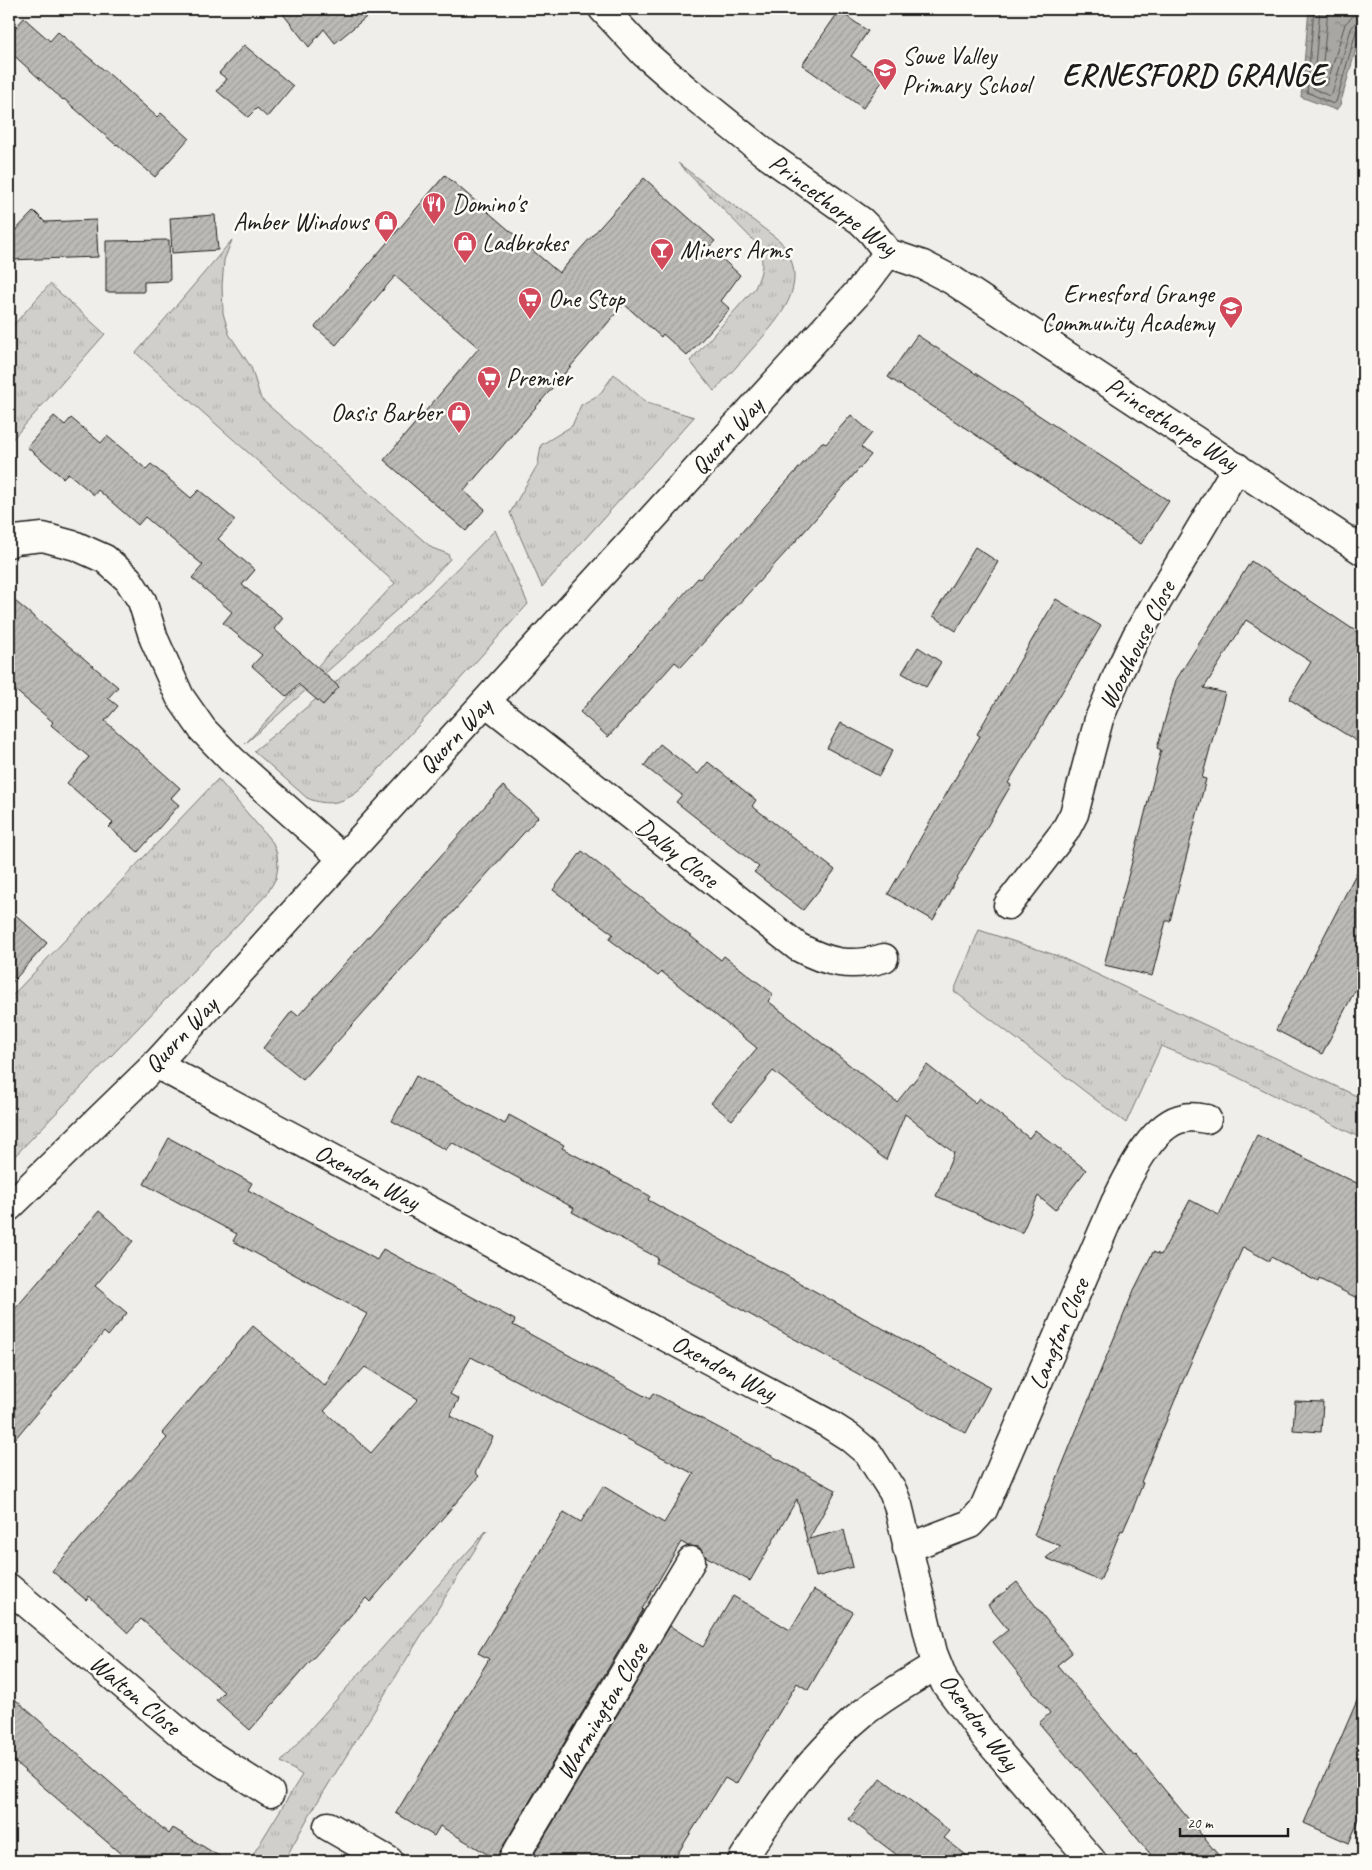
<svg xmlns="http://www.w3.org/2000/svg" width="1372" height="1870" font-family="Caveat,sans-serif">
<defs>
<pattern id="grass-tufts" width="24" height="20" patternUnits="userSpaceOnUse" patternTransform="scale(1.25)"><rect width="24" height="20" fill="#d0cfcc"/><path d="M3 7l-1-3M5 7V3M7 7l1-3M15 17l-1-3M17 17v-4M19 17l1-3" fill="none" stroke="#b2b1af"/></pattern>
<pattern id="water-ripples" width="26" height="14" patternUnits="userSpaceOnUse" patternTransform="scale(1.25)"><rect width="26" height="14" fill="#a8a7a3"/><path d="M2 4q2-2 4 0t4 0M15 11q2-2 4 0t4 0" fill="none" stroke="#888784"/></pattern>
<pattern id="building-hatch" width="6" height="6" patternUnits="userSpaceOnUse" patternTransform="scale(1.25)"><rect width="6" height="6" fill="#bbbab6"/><path d="M-1 1l2-2M0 6l6-6M5 7l2-2" fill="none" stroke="#a09f9c"/></pattern>
</defs>
<rect width="100%" height="100%" fill="#f0eeea"/>
<filter id="ink" filterUnits="userSpaceOnUse"><feTurbulence type="fractalNoise" baseFrequency=".02" numOctaves="2"/><feDisplacementMap in="SourceGraphic" scale="10" xChannelSelector="R" yChannelSelector="G"/><feConvolveMatrix kernelMatrix="1 2 1 2 8 2 1 2 1" color-interpolation-filters="sRGB"/></filter>
<g filter="url(#ink)">
<g fill="url(#grass-tufts)" stroke="#767674">
<path d="M678,163L780,241C813,282 781,317 753,348C740,363 727,377 714,391L690,361L755,288C763,269 766,259 754,241Z"/>
<polygon points="232,240 224,260 222,286 223,313 229,334 251,367 261,399 432,548 448,554 450,559 426,584 245,744 395,583 136,353"/>
<polygon points="50,284 105,334 9,443 9,330"/>
<polygon points="614,374 647,403 694,417 542,587 510,513 538,464 541,445 572,426 581,405 600,394"/>
<path d="M495,530L528,604L361,789C344,803 328,807 307,798L254,751C339,682 419,609 495,530Z"/>
<polygon points="218,779 273,843 277,854 278,866 276,878 267,894 9,1162 9,999"/>
<polygon points="979,930 1058,956 1363,1099 1363,1139 1233,1075 1161,1046 1126,1123 954,991"/>
<polygon points="487,1530 310,1814 284,1861 249,1861 302,1775 281,1762"/>
</g>
<polygon fill="url(#water-ripples)" stroke="#706f6d" points="1309,9 1363,9 1363,25 1340,105 1336,110 1301,97"/>
<g fill="none" stroke-linecap="round" stroke-linejoin="round">
<g stroke="#545452" stroke-width="1">
<polyline points="1314,9 1307,92 1333,104 1336,102 1356,32 1359,28 1363,28"/>
<polyline points="1320,9 1313,88 1329,96 1332,94 1351,29 1355,23 1363,22"/>
<polyline points="1328,9 1321,83 1324,86 1327,84 1345,24 1353,16 1363,14"/>
</g>
</g>
<g fill="url(#building-hatch)" stroke="#1c1c1c" fill-rule="evenodd">
<polygon points="279,9 376,9 335,43 324,29 309,47"/>
<polygon points="839,11 868,31 851,56 884,79 863,108 802,65"/>
<polygon points="24,18 50,41 58,32 109,74 157,117 161,113 189,138 155,177 117,144 116,145 64,99 63,100 9,51 9,35"/>
<polygon points="244,45 293,86 267,117 257,108 248,117 217,91 227,79 219,73"/>
<polygon points="445,175 559,273 644,178 715,241 709,247 740,275 721,301 730,309 687,356 663,334 661,337 624,304 464,491 485,509 466,531 384,460 479,348 395,276 336,345 315,327"/>
<polygon points="34,211 45,222 96,220 98,257 9,260 9,237"/>
<polygon points="215,215 218,250 172,253 170,218"/>
<polygon points="169,240 170,281 144,282 144,292 106,292 106,241"/>
<polygon points="917,335 1169,501 1141,544 888,377"/>
<polygon points="851,415 872,433 861,447 871,455 796,541 681,667 675,662 608,737 580,712 698,578 700,579 822,442 826,444"/>
<polygon points="54,416 65,425 71,418 101,443 107,436 146,469 151,464 191,498 199,490 235,520 218,539 255,570 242,585 283,618 274,629 339,687 323,705 298,684 287,697 252,666 262,655 223,623 232,612 192,578 203,565 145,517 138,525 98,490 94,495 68,473 63,478 27,447"/>
<polygon points="975,547 998,562 956,631 933,616"/>
<polygon points="1251,561 1363,636 1363,745 1289,699 1311,662 1246,620 1204,688 1225,693 1202,778 1206,779 1170,921 1166,921 1152,976 1104,965 1142,825 1161,750 1157,748 1176,680"/>
<polygon points="9,596 118,687 108,698 118,706 105,721 180,788 171,798 179,805 138,852 109,827 113,823 67,783 89,757 51,725 53,722 9,685"/>
<polygon points="1056,599 1101,626 1008,783 1011,785 933,920 888,894 980,736 977,734"/>
<polygon points="918,647 941,662 926,687 902,673"/>
<polygon points="841,723 893,750 879,776 827,748"/>
<polygon points="660,744 698,774 708,762 756,800 752,806 835,870 803,910 754,872 759,867 676,802 682,795 644,766"/>
<polygon points="503,786 538,817 303,1080 263,1048 292,1011 298,1016"/>
<polygon points="582,851 721,960 724,956 773,994 768,1001 897,1102 927,1065 975,1103 979,1098 1029,1138 1035,1130 1086,1170 1055,1210 1038,1196 1022,1233 936,1196 954,1153 905,1114 886,1160 773,1071 732,1120 711,1103 757,1048 662,972 658,976 609,939 613,934 553,890"/>
<polygon points="1363,860 1363,975 1322,1054 1276,1030"/>
<polygon points="9,909 47,943 9,986"/>
<polygon points="416,1076 505,1124 509,1115 564,1145 562,1148 650,1196 648,1200 990,1387 966,1433 656,1263 658,1258 572,1212 574,1208 451,1142 446,1150 392,1121"/>
<polygon points="1257,1135 1363,1186 1363,1301 1319,1279 1318,1282 1271,1257 1269,1261 1243,1247 1187,1371 1141,1482 1143,1483 1134,1506 1123,1531 1121,1530 1100,1581 1046,1558 1061,1546 1034,1535 1100,1372 1134,1290 1153,1252 1161,1255 1190,1200 1219,1215"/>
<path d="M169,1138L252,1183L248,1190L377,1260L383,1249L515,1320L513,1325L609,1377L650,1399L653,1393L836,1490L809,1539L844,1530L853,1567L816,1577L797,1499L750,1581L705,1556L699,1547L688,1546L681,1542L642,1609L643,1610L499,1853L497,1860L440,1826L434,1836L396,1813L489,1659L478,1653L564,1512L581,1522L603,1486L664,1523L694,1474L471,1357L450,1394L459,1399L450,1416L493,1437L475,1473L479,1476L370,1602L366,1598L250,1730L216,1700L224,1692L141,1619L128,1633L89,1596L86,1600L52,1571L167,1438L162,1433L253,1326L325,1386L367,1314L233,1241L237,1234L144,1184ZM365,1367L418,1399L371,1453L324,1411Z"/>
<polygon points="99,1211 133,1241 95,1286 127,1313 108,1336 104,1332 9,1446 9,1316"/>
<polygon points="1295,1401 1323,1402 1321,1432 1293,1430"/>
<polygon points="1017,1582 1072,1653 1057,1665 1134,1756 1136,1755 1223,1861 1156,1861 1078,1767 1077,1768 1039,1723 1050,1713 993,1642 1008,1630 988,1605"/>
<polygon points="814,1590 853,1612 808,1690 797,1683 736,1784 725,1778 673,1861 530,1861 670,1626 703,1647 733,1596 790,1630"/>
<polygon points="1363,1687 1363,1810 1349,1843 1304,1823"/>
<polygon points="9,1694 169,1834 173,1828 227,1861 129,1861 9,1757"/>
<polygon points="881,1778 950,1831 944,1838 974,1861 905,1861 849,1819"/>
</g>
<g fill="none" stroke-linecap="round" stroke-linejoin="round">
<g stroke="#1c1c1c" stroke-width="31">
<g id="street">
<polyline points="9,543 15,540 43,537 76,546 105,559 128,579 142,601 154,639 180,697 203,730 232,760 342,858"/>
<path d="M486,702L798,947C828,963 851,968 884,958"/>
<polyline points="1008,905 1065,831 1074,814 1099,719 1118,674 1136,637 1237,467"/>
<polyline points="156,1064 827,1423 849,1437 868,1453 893,1492 898,1505 933,1653 945,1683 987,1739 1092,1861"/>
<path d="M907,1548L970,1524L983,1510L1115,1203C1128,1177 1152,1123 1184,1118C1191,1116 1199,1118 1207,1119"/>
<polyline points="9,1588 192,1743 270,1793"/>
<polyline points="328,1826 389,1861"/>
<polyline points="512,1861 691,1561"/>
<path d="M742,1861C774,1808 814,1753 863,1713C886,1695 912,1680 937,1665"/>
</g>
</g>
<g stroke="#1c1c1c" stroke-width="31">
<g id="secondary">
<polyline points="603,9 644,53 684,88 766,154 861,221 872,232 888,253 923,265 952,280 1363,551"/>
<polyline points="9,1207 156,1064 861,289 888,253"/>
</g>
</g>
<use href="#street" stroke="#fdfcf7" stroke-width="28"/>
<use href="#secondary" stroke="#fdfcf7" stroke-width="28"/>
</g>
</g>
<defs>
<g id="school-pin" transform="scale(1.25)"><path d="M0 17L-7.5 6A9.5 9.5 0 1 1 7.5 6Z" fill="#d1495b" stroke="#fdfcf7"/><path d="M0-5L7-2L0 1L-7-2ZM-4 1L0 2.5L4 1V4Q0 6-4 4Z" fill="#fff"/></g>
<g id="restaurant-pin" transform="scale(1.25)"><path d="M0 17L-7.5 6A9.5 9.5 0 1 1 7.5 6Z" fill="#d1495b" stroke="#fdfcf7"/><path d="M-5-6h1v4h1v-4h1v4h1v-4h1v5L-1.5 .5V6h-2V.5L-5-1ZM5-6V6H3V1.5H1.5Q1.5-4 5-6Z" fill="#fff"/></g>
<g id="shop-pin" transform="scale(1.25)"><path d="M0 17L-7.5 6A9.5 9.5 0 1 1 7.5 6Z" fill="#d1495b" stroke="#fdfcf7"/><path d="M-5-2.5h2.3a2.7 3.5 0 0 1 5.4 0H5L5.5 6h-11ZM-1.5-2.5h3a1.5 2.3 0 0 0-3 0Z" fill="#fff"/></g>
<g id="bar-pin" transform="scale(1.25)"><path d="M0 17L-7.5 6A9.5 9.5 0 1 1 7.5 6Z" fill="#d1495b" stroke="#fdfcf7"/><path d="M-6-5H6L.8 .8V4.5H3.5V6h-7V4.5H-.8V.8Z" fill="#fff"/></g>
<g id="supermarket-pin" transform="scale(1.25)"><path d="M0 17L-7.5 6A9.5 9.5 0 1 1 7.5 6Z" fill="#d1495b" stroke="#fdfcf7"/><path d="M-6-5.5h2.5l.6 2H6L4.5 2H-2.5L-4.4-4H-6ZM-1.5 3.2a1.3 1.3 0 1 0 .1 0ZM3 3.2a1.3 1.3 0 1 0 .1 0Z" fill="#fff"/></g>
</defs>
<g fill-rule="evenodd">
<use href="#school-pin" x="885" y="70"/>
<use href="#restaurant-pin" x="434" y="204"/>
<use href="#shop-pin" x="386" y="222"/>
<use href="#shop-pin" x="465" y="243"/>
<use href="#bar-pin" x="662" y="250"/>
<use href="#supermarket-pin" x="530" y="299"/>
<use href="#school-pin" x="1231" y="308"/>
<use href="#supermarket-pin" x="489" y="378"/>
<use href="#shop-pin" x="459" y="413"/>
</g>
<g text-anchor="middle" dominant-baseline="central" stroke-width="5" stroke-linejoin="round" paint-order="stroke">
<g font-size="25" fill="#1c1c1c" stroke="#fdfcf7" text-anchor="start">
<text x="902" y="56">Sowe Valley<tspan x="902" dy="29">Primary School</tspan></text>
<text x="452" y="204">Domino's</text>
<text x="368" y="222" text-anchor="end">Amber Windows</text>
<text x="482" y="243">Ladbrokes</text>
<text x="680" y="250">Miners Arms</text>
<text x="1214" y="294" text-anchor="end">Ernesford Grange<tspan x="1214" dy="29">Community Academy</tspan></text>
<text x="548" y="299">One Stop</text>
<text x="506" y="378">Premier</text>
<text x="442" y="413" text-anchor="end">Oasis Barber</text>
</g>
<g font-size="25" fill="#1c1c1c" stroke="#fdfcf7">
<text transform="translate(833 205) rotate(37)">Princethorpe Way</text>
<text transform="translate(1172 424) rotate(33)">Princethorpe Way</text>
<text transform="translate(727 436) rotate(-48)">Quorn Way</text>
<text transform="translate(1137 645) rotate(-63)">Woodhouse Close</text>
<text transform="translate(455 736) rotate(-47)">Quorn Way</text>
<text transform="translate(677 853) rotate(38)">Dalby Close</text>
<text transform="translate(181 1035) rotate(-47)">Quorn Way</text>
<text transform="translate(367 1177) rotate(28)">Oxendon Way</text>
<text transform="translate(1059 1334) rotate(-67)">Langton Close</text>
<text transform="translate(724 1368) rotate(28)">Oxendon Way</text>
<text transform="translate(135 1695) rotate(40)">Walton Close</text>
<text transform="translate(602 1711) rotate(-59)">Warmington Close</text>
<text transform="translate(979 1722) rotate(53)">Oxendon Way</text>
</g>
<g font-size="30" font-weight="bold" letter-spacing="1" fill="#1c1c1c" stroke="#fdfcf7">
<text x="1194" y="75">ERNESFORD GRANGE</text>
</g>
</g>
<rect width="1372" height="1870" fill="none" stroke="#fdfcf7" stroke-width="30"/>
<rect x="15" y="15" width="1342" height="1840" fill="none" stroke="#1c1c1c" stroke-width="2" filter="url(#ink)"/>
<path d="M1180 1828v8h108v-8" fill="none" stroke="#1c1c1c" stroke-width="2.5"/>
<text x="1187" y="1828" font-size="15" fill="#1c1c1c" stroke="#fdfcf7" stroke-width="4" paint-order="stroke">20 m</text>
</svg>
